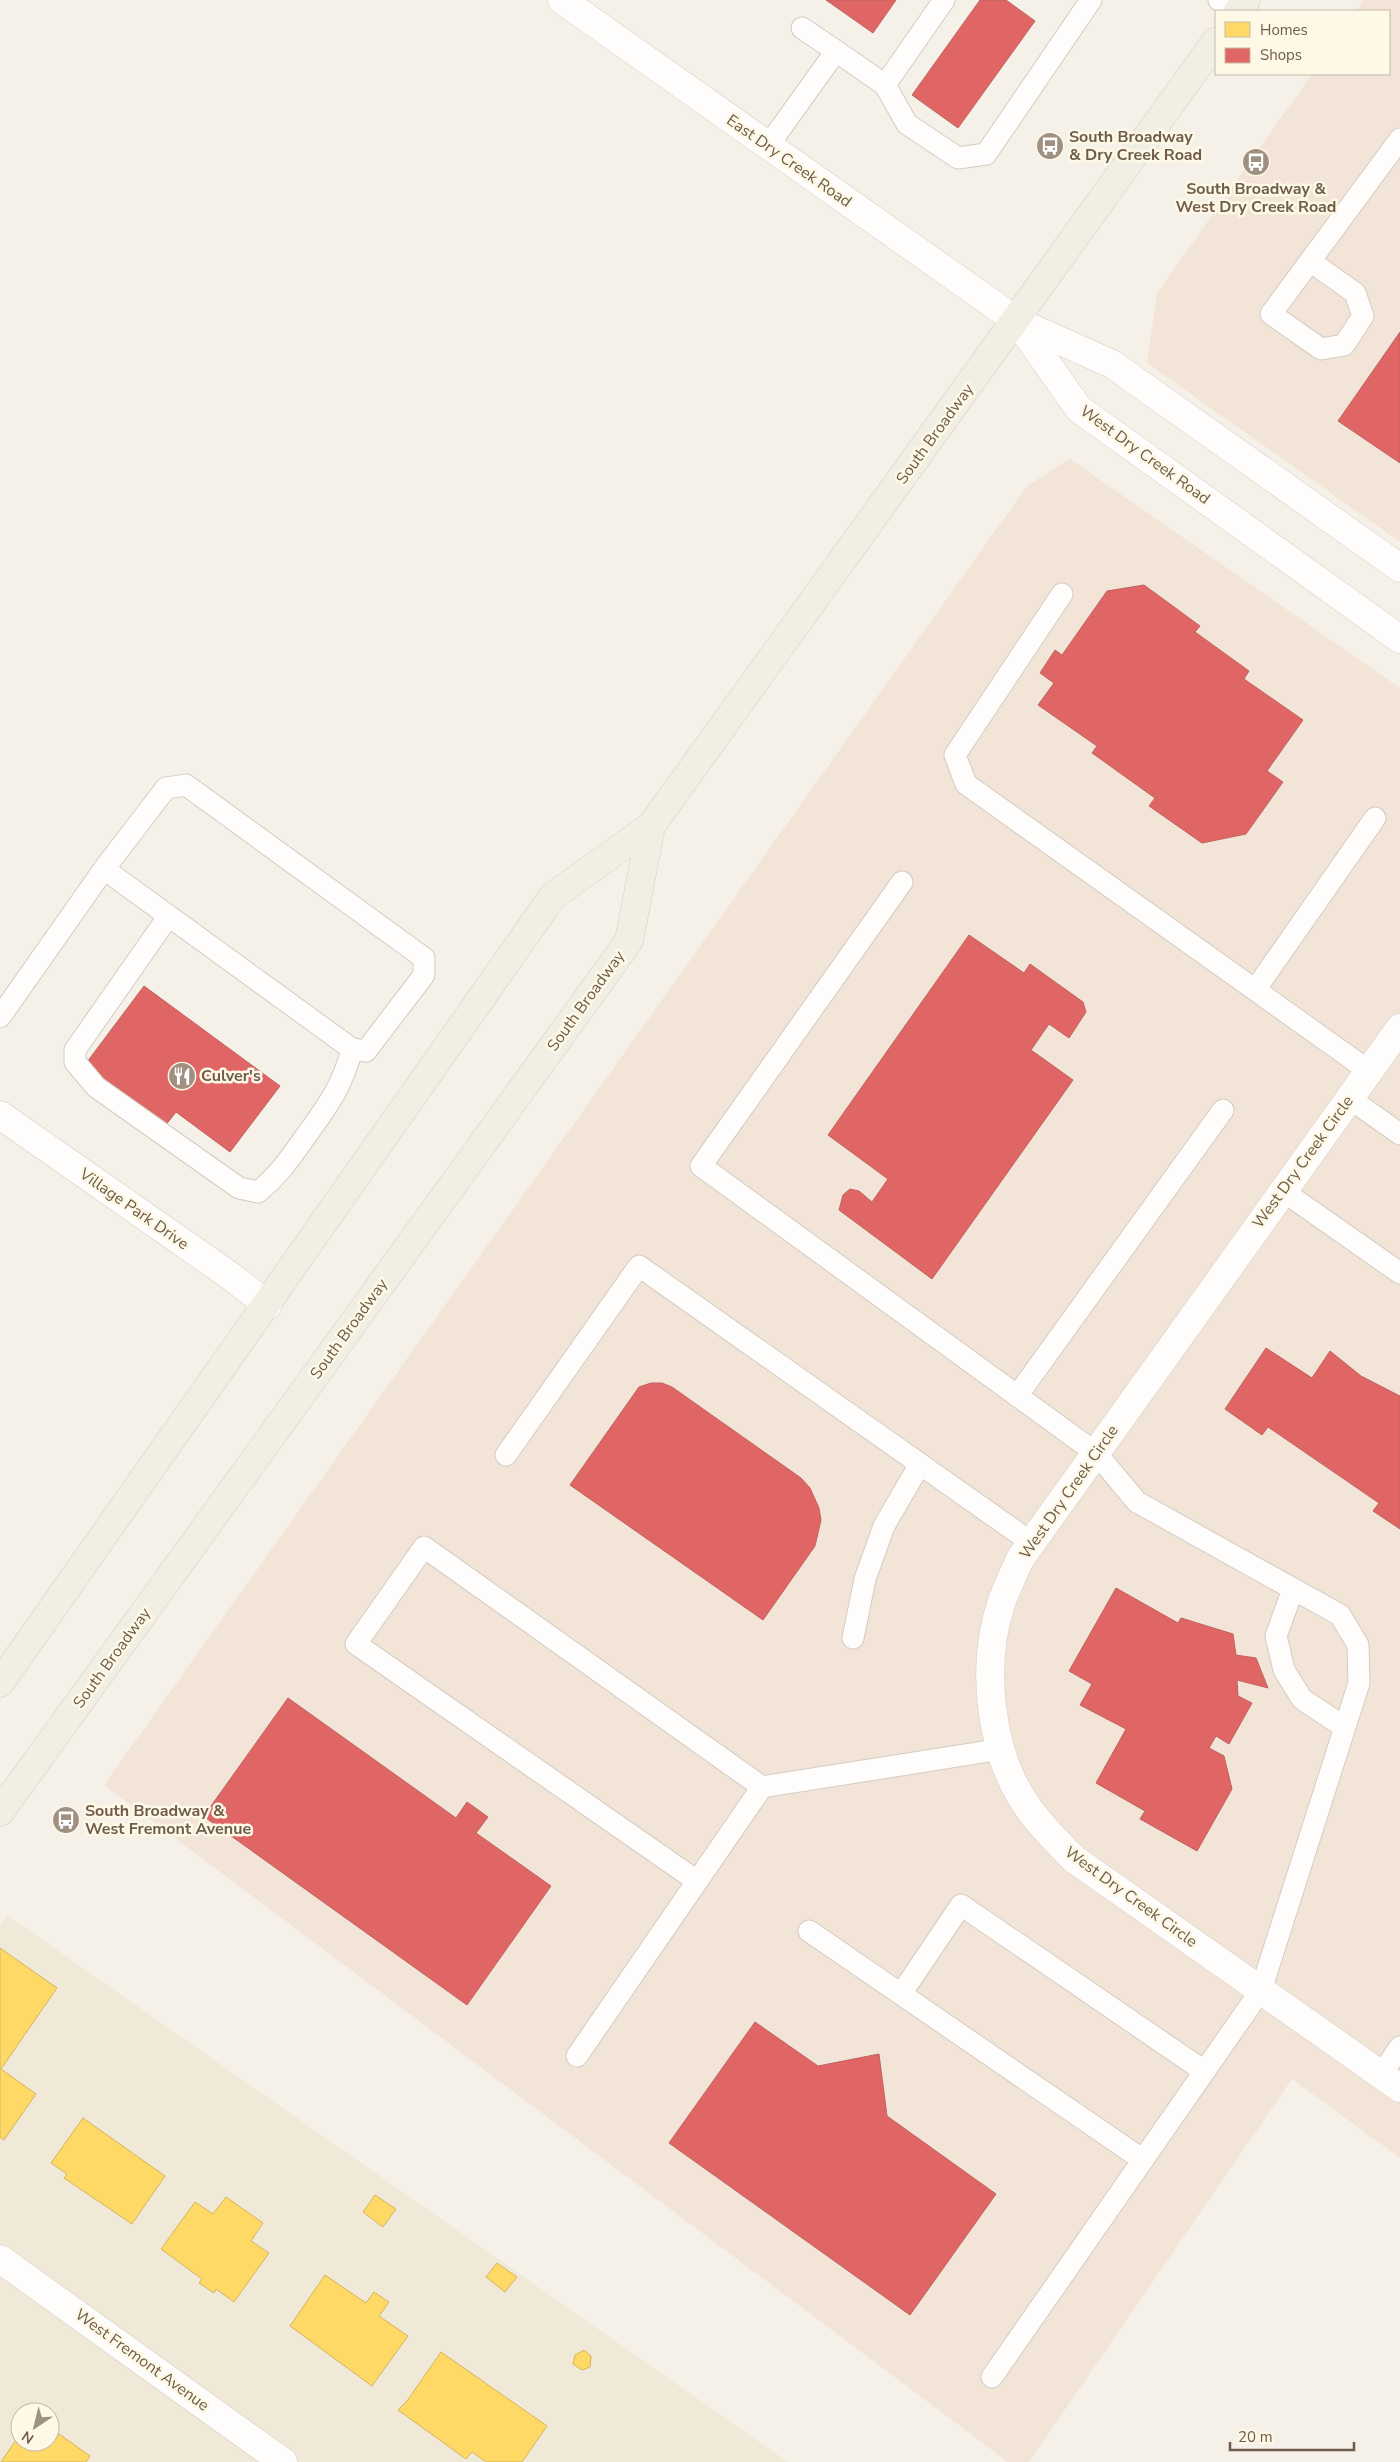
<svg xmlns="http://www.w3.org/2000/svg" width="1400" height="2462" font-family="'Nunito Sans',sans-serif">
<rect width="100%" height="100%" fill="#f5f1e8"/>
<path fill="#f0e9d8" fill-rule="evenodd" d="M7,1915L788,2462H0V1926ZM20,2412H50V2442H20Z"/>
<g fill="#f3e4d8">
<polygon points="1364,0 1400,0 1400,542 1147,363 1157,293 1312,74 1389,74 1389,11 1356,11"/>
<polygon points="1070,459 1400,688 1400,2158 1292,2079 1029,2462 1008,2462 104,1785 1027,486"/>
</g>
<g fill="#ffd966" stroke="#d4b45e">
<polygon points="0,1948 57,1988 1,2069 36,2094 4,2140 0,2137"/>
<polygon points="83,2118 165,2176 132,2224 64,2178 67,2174 51,2163"/>
<polygon points="375,2195 396,2209 383,2227 363,2212"/>
<polygon points="226,2197 263,2223 251,2241 269,2253 234,2302 216,2289 214,2293 199,2283 202,2279 161,2249 195,2202 213,2214"/>
<polygon points="497,2263 517,2277 505,2292 486,2277"/>
<polygon points="325,2275 366,2303 374,2292 389,2302 379,2316 408,2336 372,2386 290,2326"/>
<polygon points="584,2350 591,2356 590,2367 582,2370 573,2364 575,2355"/>
<polygon points="441,2352 547,2426 522,2462 486,2462 472,2452 466,2459 398,2410 407,2401"/>
<polygon points="20,2434 20,2442 50,2442 50,2438 54,2441 59,2434 90,2456 86,2462 1,2462"/>
</g>
<g fill="#e06666" stroke="#be635e">
<polygon points="826,0 896,0 873,33"/>
<polygon points="980,0 1006,0 1035,21 958,128 912,95"/>
<polygon points="1400,332 1400,463 1338,421"/>
<polygon points="1144,585 1200,626 1195,632 1249,671 1244,679 1303,720 1267,771 1283,782 1246,834 1202,843 1149,806 1155,798 1092,753 1097,746 1038,705 1054,683 1040,673 1055,650 1062,655 1107,591"/>
<polygon points="969,935 1024,973 1030,964 1083,1002 1086,1012 1069,1038 1049,1024 1031,1050 1073,1080 932,1279 839,1210 843,1195 850,1189 859,1191 872,1202 888,1179 828,1135"/>
<polygon points="144,986 280,1086 230,1152 176,1112 165,1126 84,1066"/>
<polygon points="1266,1348 1312,1378 1330,1351 1361,1376 1400,1396 1400,1529 1373,1511 1379,1503 1268,1427 1262,1435 1225,1409"/>
<polygon points="651,1383 662,1383 672,1387 801,1478 810,1488 819,1508 821,1520 815,1546 763,1620 570,1485 639,1387"/>
<polygon points="1116,1588 1178,1623 1181,1618 1233,1634 1236,1655 1256,1658 1268,1688 1237,1680 1238,1696 1252,1703 1229,1744 1216,1736 1209,1748 1224,1756 1232,1789 1197,1851 1140,1819 1145,1811 1096,1783 1126,1729 1080,1705 1092,1684 1069,1671"/>
<polygon points="288,1698 456,1818 467,1802 488,1817 476,1833 551,1886 467,2005 206,1818 208,1815 206,1813"/>
<polygon points="755,2022 818,2066 879,2054 887,2116 996,2194 910,2315 669,2143"/>
</g>
<g fill="none" stroke-linecap="round" stroke-linejoin="round">
<g stroke="#d3ccc3" stroke-width="23">
<g id="lane">
<polyline points="1219,0 1236,11"/>
<polyline points="802,28 836,51"/>
<polyline points="885,85 907,124 958,158 986,154 1091,0"/>
<polyline points="768,146 836,51 885,85 944,0"/>
<polyline points="1310,261 1355,293 1363,316 1344,345 1321,349 1271,314 1400,139"/>
<polyline points="1062,594 955,755 966,784 1369,1071"/>
<polyline points="902,882 701,1166 1096,1453 1137,1502 1340,1615 1358,1645 1359,1683 1261,1990 992,2377"/>
<path d="M168,917L75,1050V1062L96,1087L239,1188L258,1192C278,1176 288,1161 303,1140C326,1108 342,1088 352,1049"/>
<polyline points="1255,990 1375,818"/>
<polyline points="0,1017 104,869 166,788 186,785 424,958 424,975 366,1051 352,1049 104,869"/>
<polyline points="1349,1098 1400,1134"/>
<polyline points="1283,1191 1400,1273"/>
<polyline points="1017,1396 1223,1110"/>
<polyline points="506,1455 639,1266 1032,1543"/>
<polyline points="1293,1589 1276,1636 1284,1670 1302,1699 1344,1727"/>
<polyline points="853,1638 865,1579 884,1526 920,1464"/>
<polyline points="697,1881 356,1644 424,1547 762,1787"/>
<polyline points="809,1931 1143,2160"/>
<polyline points="901,1994 961,1905 1204,2071"/>
<polyline points="577,2056 762,1787 1002,1749"/>
<polyline points="1381,2075 1400,2047"/>
</g>
</g>
<g stroke="#d3ccc3" stroke-width="29">
<g id="street">
<polyline points="1017,321 1079,409 1400,639"/>
<polyline points="1018,322 1112,364 1400,568"/>
<path d="M1400,1028L1020,1559C1014,1573 1007,1587 1002,1601C980,1664 989,1754 1029,1809C1042,1827 1058,1843 1074,1859L1400,2088"/>
<polyline points="0,1115 229,1275 268,1305"/>
<polyline points="0,2259 283,2462"/>
</g>
</g>
<g stroke="#d5cec4" stroke-width="29">
<polyline id="secondary" points="562,0 1017,321"/>
</g>
<g stroke="#d3cdc5" stroke-width="29">
<g id="primary">
<polyline points="1238,11 1246,0"/>
<polyline points="0,1683 553,896 651,826 1216,41"/>
<polyline points="0,1812 629,941 651,826"/>
</g>
</g>
<use href="#lane" stroke="#fefdfc" stroke-width="21"/>
<use href="#street" stroke="#fefdfc" stroke-width="28"/>
<use href="#secondary" stroke="#fefdfc" stroke-width="28"/>
<use href="#primary" stroke="#f1eee4" stroke-width="28"/>
</g>
<defs>
<g id="bus-disc" transform="scale(1.4375)"><circle r="9.5" fill="#9f9081" stroke="#fef8e7"/><path d="M-5-6H5V4H4V6H2V4H-2V6H-4V4H-5ZM-3.5-4V0h7V-4ZM-3.5 1.2v1.5H-2V1.2ZM2 1.2v1.5H3.5V1.2Z" fill="#fff"/></g>
<g id="restaurant-disc" transform="scale(1.4375)"><circle r="9.5" fill="#9f9081" stroke="#fef8e7"/><path d="M-5-6h1v4h1v-4h1v4h1v-4h1v5L-1.5 .5V6h-2V.5L-5-1ZM5-6V6H3V1.5H1.5Q1.5-4 5-6Z" fill="#fff"/></g>
</defs>
<g fill-rule="evenodd">
<use href="#bus-disc" x="1050" y="146"/>
<use href="#bus-disc" x="1256" y="162"/>
<use href="#restaurant-disc" x="182" y="1076"/>
<use href="#bus-disc" x="66" y="1820"/>
</g>
<g text-anchor="middle" dominant-baseline="central" stroke-width="5" stroke-linejoin="round" paint-order="stroke">
<g font-size="16" font-weight="bold" fill="#705c4a" stroke="#fef8e7" text-anchor="start">
<text x="1069" y="137">South Broadway<tspan x="1069" dy="18">&amp; Dry Creek Road</tspan></text>
<text x="1256" y="189" text-anchor="middle">South Broadway &amp;<tspan x="1256" dy="18">West Dry Creek Road</tspan></text>
<text x="201" y="1076">Culver's</text>
<text x="85" y="1811">South Broadway &amp;<tspan x="85" dy="18">West Fremont Avenue</tspan></text>
</g>
<g font-size="16" fill="#705c4a" stroke="#fef8e7">
<text transform="translate(789 161) rotate(35)">East Dry Creek Road</text>
<text transform="translate(935 434) rotate(-54)">South Broadway</text>
<text transform="translate(1145 455) rotate(36)">West Dry Creek Road</text>
<text transform="translate(586 1001) rotate(-54)">South Broadway</text>
<text transform="translate(1303 1162) rotate(-54)">West Dry Creek Circle</text>
<text transform="translate(134 1209) rotate(35)">Village Park Drive</text>
<text transform="translate(349 1329) rotate(-54)">South Broadway</text>
<text transform="translate(1069 1492) rotate(-55)">West Dry Creek Circle</text>
<text transform="translate(112 1658) rotate(-54)">South Broadway</text>
<text transform="translate(1131 1897) rotate(36)">West Dry Creek Circle</text>
<text transform="translate(142 2360) rotate(36)">West Fremont Avenue</text>
</g>
</g>
<rect x="1215" y="10" width="175" height="65" fill="#fef8e7" stroke="#c5baa8"/>
<rect x="1225" y="22" width="25" height="15" fill="#ffd966" stroke="#c5baa8"/>
<text x="1260" y="35" font-size="15" fill="#705c4a">Homes</text>
<rect x="1225" y="48" width="25" height="15" fill="#e06666" stroke="#c5baa8"/>
<text x="1260" y="60" font-size="15" fill="#705c4a">Shops</text>
<g transform="translate(35 2427) rotate(215)"><circle r="24" fill="#fef8e7" stroke="#c5baa8"/>
<path d="M0-4L9 19L0 12L-9 19Z" fill="#9f9081"/>
<text y="-8" font-size="14" font-weight="bold" text-anchor="middle" fill="#705c4a">N</text>
</g>
<path d="M1230 2442v8h124v-8" fill="none" stroke="#705c4a" stroke-width="2.5"/>
<text x="1238" y="2442" font-size="15" fill="#705c4a" stroke="#fef8e7" stroke-width="4" paint-order="stroke">20 m</text>
</svg>
